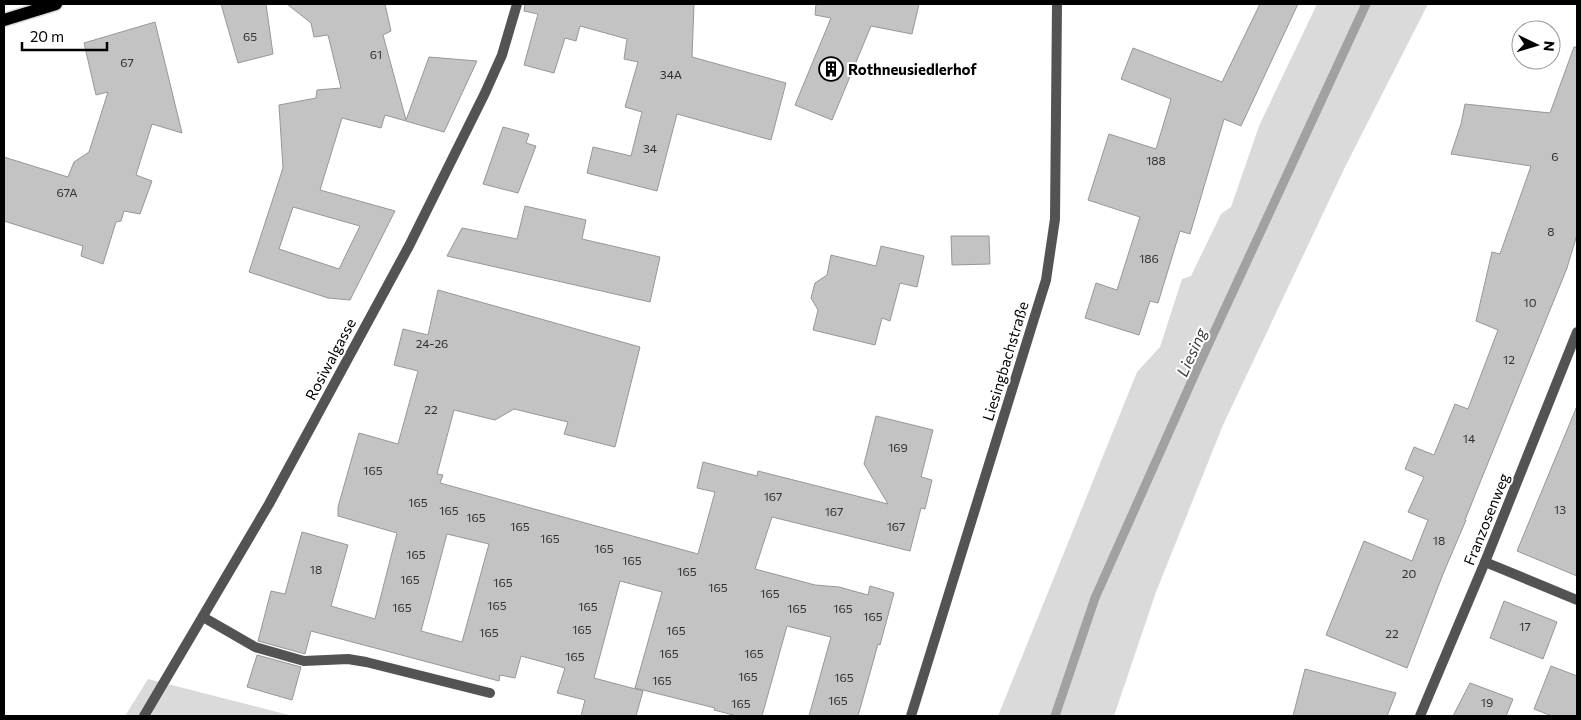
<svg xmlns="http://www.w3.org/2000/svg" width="1581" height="720" font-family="Commissioner,sans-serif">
<rect width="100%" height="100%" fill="#fff"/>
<g fill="#dadada">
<polygon points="1317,4 1428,4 1345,167 1223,425 1156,592 1114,716 998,716 1137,372 1160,347 1182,279 1191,276 1221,214 1231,207 1259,126"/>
<polygon points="148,679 293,716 125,716"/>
</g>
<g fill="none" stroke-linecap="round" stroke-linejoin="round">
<polyline stroke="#a1a1a1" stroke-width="9" points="1055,716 1095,598 1198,367 1366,4"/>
</g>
<g fill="#c3c3c3" stroke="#979797" fill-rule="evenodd">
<polygon points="221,4 266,4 273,54 238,63"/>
<path d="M287,4H385L391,31L383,35L406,120L429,57L477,61L444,132L385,115L381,128L342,118L320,190L395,211L350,300L328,298L249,272L283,168L279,105L316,98L317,90L341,88L328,35L314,37L311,23ZM293,207L360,226L339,269L279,249Z"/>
<polygon points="525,4 694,4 692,57 786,83 771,140 677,114 657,191 587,173 593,147 631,156 642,112 625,107 638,62 624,59 627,39 580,26 576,41 565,38 554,73 524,65 538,14 524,11"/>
<polygon points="816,4 919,4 912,34 871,26 832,120 795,105 831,18 815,15"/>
<polygon points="1260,4 1298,4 1241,126 1224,119 1190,234 1180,231 1158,303 1150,301 1139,335 1085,318 1096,283 1117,290 1140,217 1088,200 1109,134 1156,149 1171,99 1121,79 1133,48 1222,82"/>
<polygon points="155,22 182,133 152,124 136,175 152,181 140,214 124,211 121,221 116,222 103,264 81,256 83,246 4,221 4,157 68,177 74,162 89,152 108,92 96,95 84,43"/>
<polygon points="1574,47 1577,47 1577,235 1567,268 1479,485 1465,520 1466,520 1443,574 1407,668 1326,635 1364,541 1412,561 1428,520 1408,512 1424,477 1405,469 1414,447 1434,455 1455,404 1468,409 1498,330 1476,321 1492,252 1500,254 1531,166 1451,154 1461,124 1465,104 1550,113"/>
<polygon points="503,127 529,134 526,143 536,146 518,193 483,184"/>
<polygon points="525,206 586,220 582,239 660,257 650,302 447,256 462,228 517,239"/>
<polygon points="951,236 989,236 990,264 952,265"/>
<polygon points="881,246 924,256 917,287 900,283 890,321 882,318 875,345 813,330 818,310 811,298 815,283 827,275 831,255 876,266"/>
<path d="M438,290L640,347L615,447L564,434L568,422L514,409L495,420L454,410L437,474L443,475L440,483L698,554L715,492L697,488L703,462L757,476L758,471L888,504L864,464L876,416L933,430L921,477L932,480L925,509L921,508L910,551L772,517L755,569L815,585L839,587L868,595L870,586L894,593L880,645L878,644L858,716H809L831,637L787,626L762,716H737L714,710L715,708L635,688L662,592L620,581L594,678L643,691L636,716H581L585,700L557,693L565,668L521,656L515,678L500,675L499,681L311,631L305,654L258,641L271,591L285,594L302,532L348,545L331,606L375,619L397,533L338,516V507L359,433L398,444L418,371L394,365L403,329L428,335ZM447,534L489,544L462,642L421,631Z"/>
<polygon points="1577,406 1577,576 1517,551"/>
<polygon points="1504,601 1557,622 1543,659 1490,638"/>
<polygon points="257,655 301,667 292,700 247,687"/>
<polygon points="1551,666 1577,676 1577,716 1552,716 1534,709"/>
<polygon points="1305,669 1396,693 1387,716 1293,716"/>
<polygon points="1470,683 1513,699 1506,716 1453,716"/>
</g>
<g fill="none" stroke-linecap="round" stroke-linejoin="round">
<g stroke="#dbdbdb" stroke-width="15">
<polyline id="primary" points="4,20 56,4"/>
</g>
<polyline stroke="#535353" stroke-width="10" points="203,617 255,647 304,661 348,659 366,662 490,693"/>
<g stroke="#535353" stroke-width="10">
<polyline points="1485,562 1577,600"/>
<polyline points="144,716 269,504 409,246 485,93 502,55 517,4"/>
<polyline points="911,716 1046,280 1055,219 1057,4"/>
<polyline points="1420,716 1485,562 1577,332"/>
</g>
<use href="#primary" stroke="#000" stroke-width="12"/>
</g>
<defs>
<g id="building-ring" transform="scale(1.25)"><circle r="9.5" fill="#fff" stroke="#000" stroke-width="1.5"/><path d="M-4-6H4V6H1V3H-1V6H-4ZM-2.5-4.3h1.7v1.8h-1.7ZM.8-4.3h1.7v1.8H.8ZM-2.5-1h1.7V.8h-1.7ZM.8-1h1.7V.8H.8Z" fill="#000"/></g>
</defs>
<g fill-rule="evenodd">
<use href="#building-ring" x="831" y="69"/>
</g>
<g text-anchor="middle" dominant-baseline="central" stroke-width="4" stroke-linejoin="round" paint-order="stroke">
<g font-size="12" fill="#313131">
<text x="250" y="36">65</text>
<text x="376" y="54">61</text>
<text x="127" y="62">67</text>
<text x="671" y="74">34A</text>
<text x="650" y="148">34</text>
<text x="1555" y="156">6</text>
<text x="1156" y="160">188</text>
<text x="67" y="192">67A</text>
<text x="1551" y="231">8</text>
<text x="1149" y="258">186</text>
<text x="1530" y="302">10</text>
<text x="432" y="343">24-26</text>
<text x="1509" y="359">12</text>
<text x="431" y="409">22</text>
<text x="1469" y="438">14</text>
<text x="898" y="447">169</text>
<text x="373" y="470">165</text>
<text x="773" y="496">167</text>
<text x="418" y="502">165</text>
<text x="1560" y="509">13</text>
<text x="449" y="510">165</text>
<text x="834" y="511">167</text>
<text x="476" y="517">165</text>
<text x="520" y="526">165</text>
<text x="896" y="526">167</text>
<text x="550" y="538">165</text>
<text x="1439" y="540">18</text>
<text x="604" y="548">165</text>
<text x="416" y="554">165</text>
<text x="632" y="560">165</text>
<text x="316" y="569">18</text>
<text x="687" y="571">165</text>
<text x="1409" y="573">20</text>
<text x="410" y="579">165</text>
<text x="503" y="582">165</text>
<text x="718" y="587">165</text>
<text x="770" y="593">165</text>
<text x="497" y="605">165</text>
<text x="588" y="606">165</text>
<text x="402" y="607">165</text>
<text x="797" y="608">165</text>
<text x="843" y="608">165</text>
<text x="873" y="616">165</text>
<text x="1525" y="626">17</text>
<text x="582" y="629">165</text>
<text x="676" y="630">165</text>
<text x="489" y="632">165</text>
<text x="1392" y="633">22</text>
<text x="669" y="653">165</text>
<text x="754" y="653">165</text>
<text x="575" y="656">165</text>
<text x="748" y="676">165</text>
<text x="844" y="677">165</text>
<text x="662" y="680">165</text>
<text x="838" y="700">165</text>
<text x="1487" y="702">19</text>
<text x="741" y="703">165</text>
</g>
<g font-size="15" font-weight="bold" fill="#000" stroke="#fff" text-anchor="start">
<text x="848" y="69">Rothneusiedlerhof</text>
</g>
<g font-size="15" fill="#000" stroke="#fff">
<text transform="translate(330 359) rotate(-62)">Rosiwalgasse</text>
<text transform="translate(1005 361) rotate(-73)">Liesingbachstraße</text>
<text transform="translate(1486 519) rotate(-68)">Franzosenweg</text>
</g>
<g font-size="16" font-style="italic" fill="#424242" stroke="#fff">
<text transform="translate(1191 352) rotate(-66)">Liesing</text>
</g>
</g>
<rect width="1581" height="720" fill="none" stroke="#000000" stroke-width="10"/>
<g transform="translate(1536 45) rotate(95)"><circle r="24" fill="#ffffff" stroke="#999999"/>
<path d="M0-4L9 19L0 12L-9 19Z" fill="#000000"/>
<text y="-8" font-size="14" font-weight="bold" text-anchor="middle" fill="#000000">N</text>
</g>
<path d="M22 42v8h85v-8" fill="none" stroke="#000000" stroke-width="2.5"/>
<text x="30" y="42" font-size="15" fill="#000000" stroke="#ffffff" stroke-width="4" paint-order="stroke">20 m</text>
</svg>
